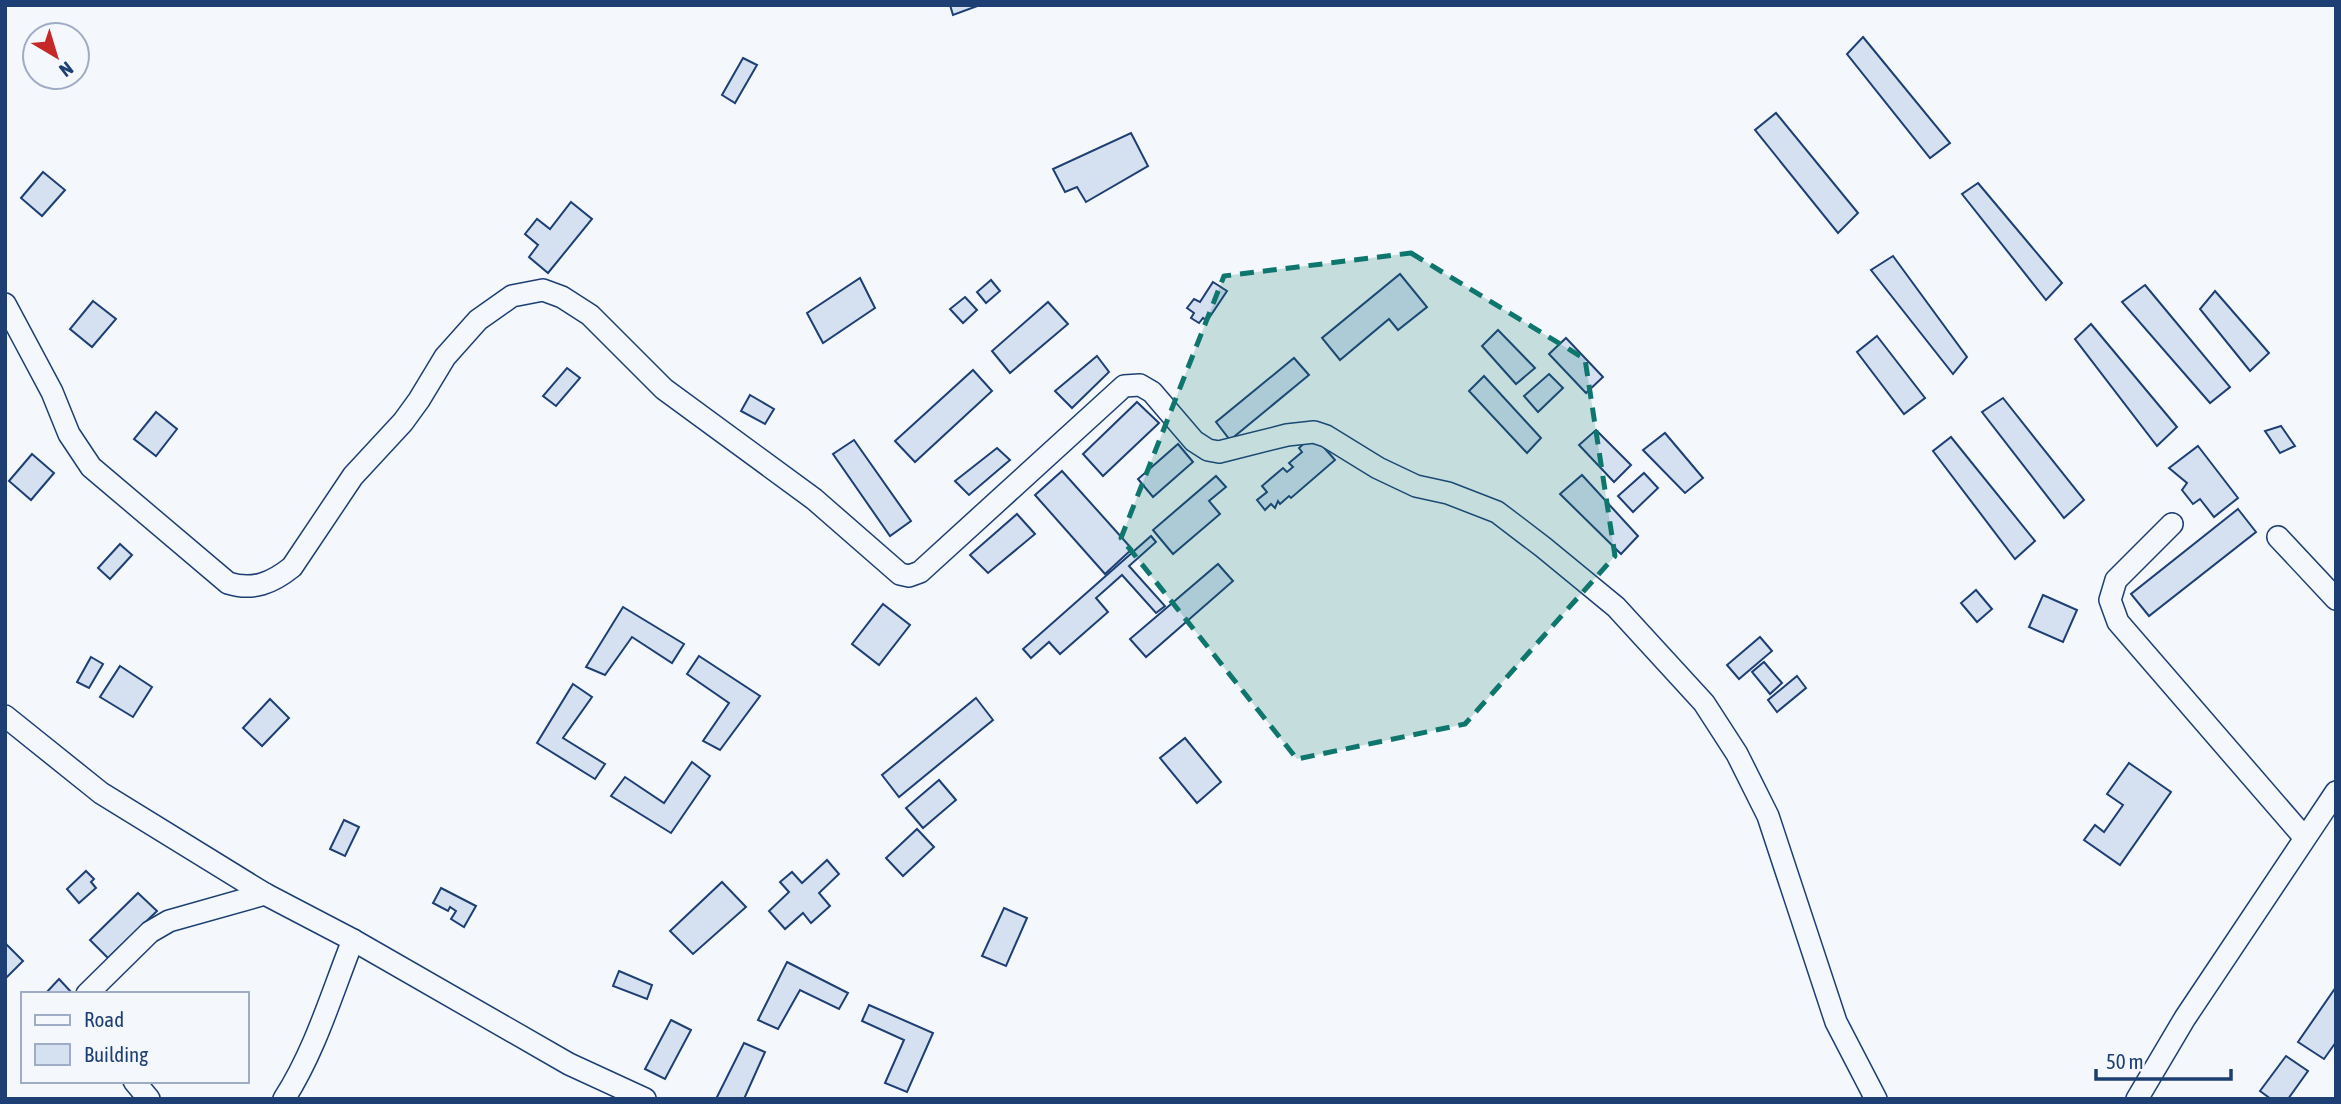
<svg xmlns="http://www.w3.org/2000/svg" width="2341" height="1104" font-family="'Asap Condensed',sans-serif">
<rect width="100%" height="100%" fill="#f4f7fb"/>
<g fill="#d5e0f0" stroke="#1d3f73" stroke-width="2">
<polygon points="950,5 980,5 953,15"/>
<polygon points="1863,37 1950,143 1930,158 1847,54"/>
<polygon points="743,58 757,65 735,103 722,95"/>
<polygon points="1776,113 1858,213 1838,233 1755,130"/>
<polygon points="1131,133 1148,166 1086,202 1077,187 1065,192 1053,169"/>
<polygon points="43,172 65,190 42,216 21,198"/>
<polygon points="1978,183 2062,283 2046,300 1962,194"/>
<polygon points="571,202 592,219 548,273 529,257 538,245 525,234 537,219 550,229"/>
<polygon points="1893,256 1967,357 1953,374 1871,270"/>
<polygon points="1400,274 1427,307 1398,330 1389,319 1340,360 1322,338"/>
<polygon points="860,278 875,308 823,343 807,313"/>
<polygon points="991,280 1000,291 986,303 977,292"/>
<polygon points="1213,282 1227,291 1207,321 1203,318 1199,323 1191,318 1194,313 1187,308 1194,299 1200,302"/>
<polygon points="2145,285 2230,387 2210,403 2122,302"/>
<polygon points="2215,291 2269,353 2250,371 2200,309"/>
<polygon points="965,297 977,310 963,323 950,309"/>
<polygon points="93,301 116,319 92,347 70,329"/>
<polygon points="1048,302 1068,324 1010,373 992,351"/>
<polygon points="2091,324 2177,427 2157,446 2075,339"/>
<polygon points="1498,330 1535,368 1516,384 1482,346"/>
<polygon points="1877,336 1925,398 1904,414 1857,352"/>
<polygon points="1566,338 1603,377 1586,393 1549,354"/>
<polygon points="1097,356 1109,372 1072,408 1055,391"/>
<polygon points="1294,358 1309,375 1230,440 1216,422"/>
<polygon points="567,368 580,378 556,406 543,396"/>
<polygon points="973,370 992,391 915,462 895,441"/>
<polygon points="1549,374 1563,388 1538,412 1524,396"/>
<polygon points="1484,376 1541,438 1527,453 1469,391"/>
<polygon points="750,395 774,409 765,424 741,411"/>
<polygon points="2003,398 2084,500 2064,518 1982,412"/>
<polygon points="1137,402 1159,423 1103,476 1083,454"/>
<polygon points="156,412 177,429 156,456 134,439"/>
<polygon points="2281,426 2295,446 2280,453 2265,431"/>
<polygon points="1596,430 1631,465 1614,482 1579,445"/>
<polygon points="1665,433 1703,478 1685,493 1643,450"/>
<polygon points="1313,435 1335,460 1291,498 1289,496 1280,504 1278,501 1275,508 1271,504 1265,510 1257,500 1267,492 1262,486 1283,468 1287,472 1293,467 1289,463 1302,452 1299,448"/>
<polygon points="1951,437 2035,541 2015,559 1933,451"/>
<polygon points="854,440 911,521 890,536 833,454"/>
<polygon points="1178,444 1193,462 1153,497 1138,479"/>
<polygon points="2198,446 2238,498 2214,517 2200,499 2193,504 2182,490 2187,483 2169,468"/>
<polygon points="997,448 1010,460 969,495 955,481"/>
<polygon points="32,454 54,473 31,500 9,481"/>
<polygon points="1062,471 1132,549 1105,574 1035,495"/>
<polygon points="1644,473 1658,488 1633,512 1618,496"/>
<polygon points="1582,475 1638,536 1621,554 1560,494"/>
<polygon points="1216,476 1226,487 1209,501 1220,514 1173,554 1153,530"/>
<polygon points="2238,509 2256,532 2149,616 2131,594"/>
<polygon points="1017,514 1035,534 988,573 970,555"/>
<polygon points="1151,536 1156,542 1129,566 1165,606 1156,613 1122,575 1096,598 1108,612 1060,654 1049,642 1031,658 1023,649"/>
<polygon points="120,544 132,555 110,579 98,568"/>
<polygon points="1218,564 1233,581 1146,657 1130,639"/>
<polygon points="1976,590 1992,609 1977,622 1961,603"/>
<polygon points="2043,595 2077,610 2063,642 2029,627"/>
<polygon points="883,604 910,625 879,665 852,644"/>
<polygon points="623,607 684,644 672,663 632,637 605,675 586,667"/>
<polygon points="1760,637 1772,651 1739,679 1727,665"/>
<polygon points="699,656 760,696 720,750 703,741 729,703 687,674"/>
<polygon points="91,657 103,664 89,688 77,682"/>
<polygon points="1764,662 1782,683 1770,694 1752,672"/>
<polygon points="120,666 152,687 133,717 100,697"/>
<polygon points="1797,676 1806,688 1777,712 1768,700"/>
<polygon points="573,684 592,697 563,738 605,764 595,779 537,743"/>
<polygon points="976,698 993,720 899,797 882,775"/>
<polygon points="270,699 289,718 262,746 243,728"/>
<polygon points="1185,738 1221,782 1197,803 1160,758"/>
<polygon points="692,762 710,776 671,833 611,796 625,777 664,803"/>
<polygon points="2129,763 2171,792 2120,865 2084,840 2095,825 2104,832 2123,805 2107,794"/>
<polygon points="939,780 956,800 923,828 906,808"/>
<polygon points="344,820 359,827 345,856 330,849"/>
<polygon points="917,829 934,847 903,876 886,858"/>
<polygon points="827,860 839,874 819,893 830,906 811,923 803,913 785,929 769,911 789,892 780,882 792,872 802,883"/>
<polygon points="86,871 94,879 91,882 96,888 79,903 67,889"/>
<polygon points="722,882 746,907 693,954 670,931"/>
<polygon points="441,888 476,906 464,927 451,919 456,911 450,907 448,911 433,903"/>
<polygon points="138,893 157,911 108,958 90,940"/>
<polygon points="1004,908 1027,918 1006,966 982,956"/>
<polygon points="7,945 23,961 6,978 5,947"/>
<polygon points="787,962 848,993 839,1009 800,990 778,1029 758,1020"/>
<polygon points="619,971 652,985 647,999 613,986"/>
<polygon points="59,979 73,994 45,994"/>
<polygon points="2336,987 2336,1042 2324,1059 2298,1042"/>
<polygon points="869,1005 933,1033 907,1092 885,1083 904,1040 862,1021"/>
<polygon points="671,1020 691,1030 665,1079 645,1069"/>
<polygon points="744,1043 765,1052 744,1099 716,1099"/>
<polygon points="2286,1056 2308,1071 2288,1099 2271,1099 2260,1091"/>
</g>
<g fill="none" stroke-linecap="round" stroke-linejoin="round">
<g stroke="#1d3f73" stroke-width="24">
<g id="minor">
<path d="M5,304L52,392L69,434L91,467L228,583C253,591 272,583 292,567L353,476L403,422L419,400L445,357L478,320L512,296L543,290L562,297L590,315L664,389L814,499L900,574L909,576L920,572L1124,386L1140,385L1152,392L1194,441L1208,450L1219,452L1287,435L1314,432L1326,436L1378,468L1416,486L1448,493L1497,512L1543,547L1616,607L1704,703L1737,754L1768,816L1836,1022L1876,1099"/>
<polyline points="2172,524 2116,580 2110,600 2118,622 2304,837"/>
<polyline points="2278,537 2336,599"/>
<polyline points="5,716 101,793 265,894 353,940 569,1064 645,1099"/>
<polyline points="87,994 150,932 169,921 265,894"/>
<polyline points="134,1081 149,1099"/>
<path d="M284,1099C315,1051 332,993 353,940"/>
<polyline points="2137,1099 2185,1018 2336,792"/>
</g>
</g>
<use href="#minor" stroke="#f4f7fb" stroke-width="21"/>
</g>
<path fill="#0f766e" fill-opacity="0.2" stroke="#0f766e" stroke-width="5" stroke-dasharray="14 9" stroke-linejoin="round" d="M1411,253L1585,359L1615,556L1465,724L1297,759L1121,538L1224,276Z"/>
<rect width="2341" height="1104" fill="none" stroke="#1d3f73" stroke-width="14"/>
<rect x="21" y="992" width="228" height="91" fill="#f4f7fb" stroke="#9eadc5" stroke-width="2"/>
<rect x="35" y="1015" width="35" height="10" fill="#f4f7fb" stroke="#9eadc5" stroke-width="2"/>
<text x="84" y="1027" font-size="21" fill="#1d3f73">Road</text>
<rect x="35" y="1044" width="35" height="21" fill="#d5e0f0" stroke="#9eadc5" stroke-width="2"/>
<text x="84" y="1062" font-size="21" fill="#1d3f73">Building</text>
<g transform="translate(56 56) rotate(142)"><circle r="33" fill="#f4f7fb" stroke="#9eadc5" stroke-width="2"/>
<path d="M0-5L12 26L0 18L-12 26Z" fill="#c62828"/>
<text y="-10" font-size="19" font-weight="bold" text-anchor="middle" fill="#1d3f73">N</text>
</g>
<path d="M2096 1069v10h135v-10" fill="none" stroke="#1d3f73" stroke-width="3.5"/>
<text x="2106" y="1069" font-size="21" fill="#1d3f73" stroke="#f4f7fb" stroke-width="5" paint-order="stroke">50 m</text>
</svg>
